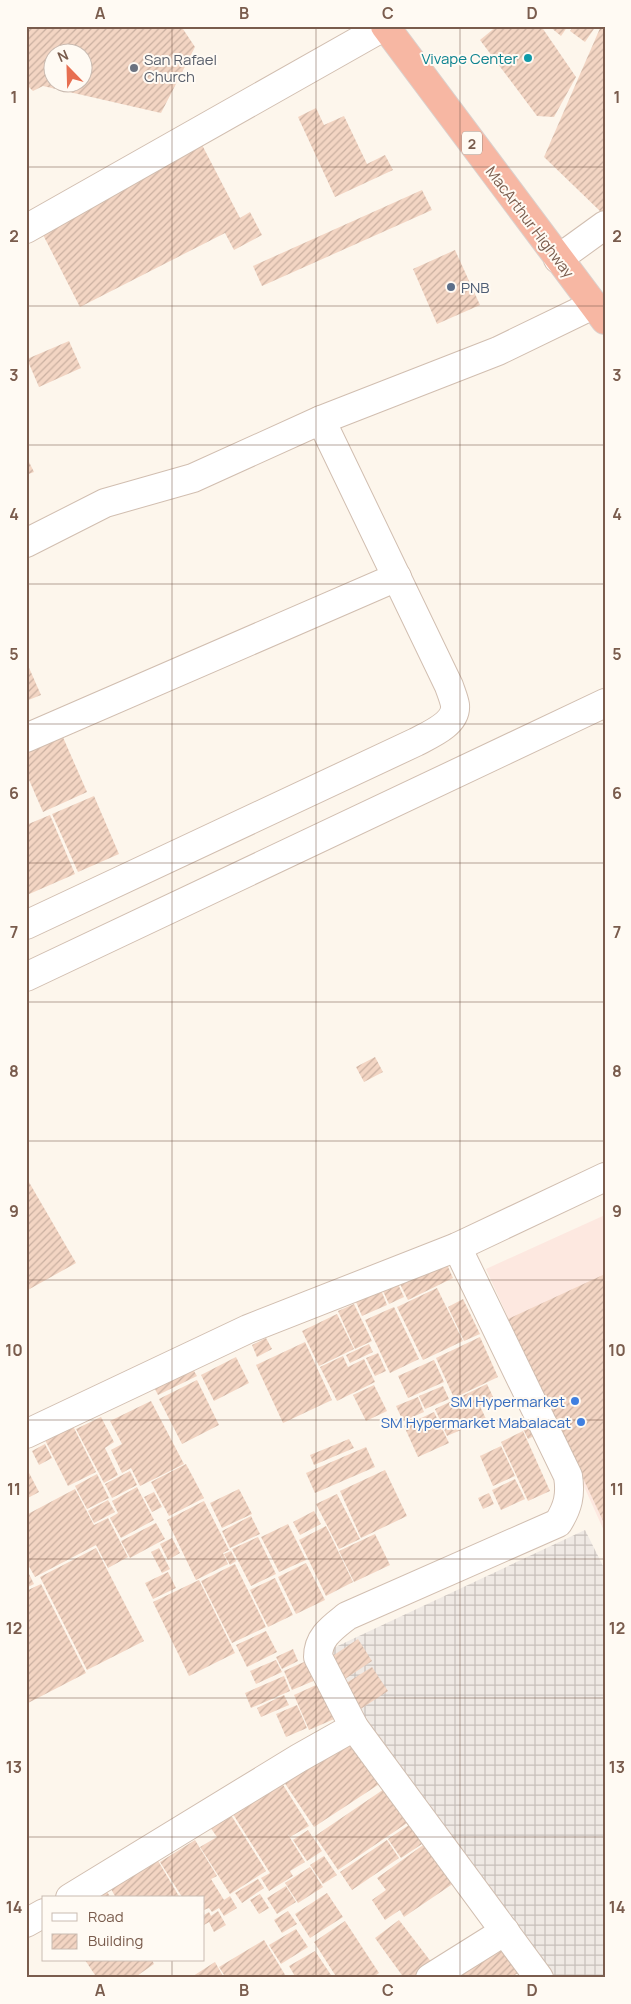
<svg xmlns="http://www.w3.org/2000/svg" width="631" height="2004" font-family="Manrope,sans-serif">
<defs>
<pattern id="industrial-grid" width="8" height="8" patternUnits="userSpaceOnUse" patternTransform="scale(1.25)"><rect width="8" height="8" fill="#efe9e4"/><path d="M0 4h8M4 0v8" fill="none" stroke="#c7c0bb"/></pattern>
<pattern id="building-hatch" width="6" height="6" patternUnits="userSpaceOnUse" patternTransform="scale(1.25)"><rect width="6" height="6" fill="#f3d5c3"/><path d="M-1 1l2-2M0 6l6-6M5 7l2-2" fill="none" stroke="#cab0a1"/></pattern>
</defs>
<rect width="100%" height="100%" fill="#fdf6ec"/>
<polygon fill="#fde8e0" points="605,1215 605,1533 486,1269"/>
<polygon fill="url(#industrial-grid)" points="585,1530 605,1570 605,1978 551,1978 331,1674 327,1651"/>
<g fill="url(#building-hatch)" fill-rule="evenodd">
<path d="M26,26H181L195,47L161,113L43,86L33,91L26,84ZM52,52H82V82H52Z"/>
<polygon points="497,26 541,26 576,77 554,117 537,116 480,40"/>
<polygon points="549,26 568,26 561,36"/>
<polygon points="574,26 596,26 585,42 570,31"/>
<polygon points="601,26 605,26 605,211 602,213 544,157"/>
<polygon points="316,108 324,125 344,116 367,164 385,155 393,170 335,197 298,117"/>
<polygon points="200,141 240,218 250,212 262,235 234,250 225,233 80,307 38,225"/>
<polygon points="422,190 432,210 262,286 253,266"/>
<polygon points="455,250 480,305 437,324 413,269"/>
<polygon points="69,341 81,368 39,387 27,359"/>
<polygon points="26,456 34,472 26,475"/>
<polygon points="26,661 41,695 26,701"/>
<polygon points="62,735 87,792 43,812 26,773 26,750"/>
<polygon points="94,796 119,854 78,872 52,814"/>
<polygon points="50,815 75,874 27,895 26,825"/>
<polygon points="375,1057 383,1072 364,1082 356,1067"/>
<polygon points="26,1177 76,1263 26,1291"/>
<polygon points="445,1260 453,1278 408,1300 399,1282"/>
<polygon points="605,1274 605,1525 508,1319"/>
<polygon points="397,1282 404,1297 389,1304 382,1289"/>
<polygon points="437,1288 463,1341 423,1360 397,1307"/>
<polygon points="381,1290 387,1305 362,1316 356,1302"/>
<polygon points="463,1299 480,1334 464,1341 448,1307"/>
<polygon points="354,1304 372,1341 355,1349 338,1311"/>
<polygon points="394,1307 419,1359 390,1373 365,1320"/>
<polygon points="337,1314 354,1349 319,1366 302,1331"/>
<polygon points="480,1337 498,1377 454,1398 436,1358"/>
<polygon points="266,1338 272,1349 257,1357 252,1345"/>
<polygon points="305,1342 332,1400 283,1423 256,1365"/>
<polygon points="369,1344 373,1352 350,1363 346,1355"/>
<polygon points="378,1353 386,1371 375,1376 366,1358"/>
<polygon points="343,1356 348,1367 364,1359 375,1382 337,1401 320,1367"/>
<polygon points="236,1357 249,1383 214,1401 201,1375"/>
<polygon points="434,1360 444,1382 408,1398 398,1376"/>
<polygon points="191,1366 197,1376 158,1395 153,1385"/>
<polygon points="197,1380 219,1425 182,1444 159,1399"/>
<polygon points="487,1384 494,1399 480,1406 486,1419 447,1436 435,1409"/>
<polygon points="374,1385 387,1411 366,1421 353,1395"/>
<polygon points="443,1386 449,1399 425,1409 419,1396"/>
<polygon points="418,1397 424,1412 403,1421 396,1406"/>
<polygon points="151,1401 184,1464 140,1486 131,1468 122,1473 111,1450 122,1444 110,1421"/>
<polygon points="434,1412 449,1443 418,1457 404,1426"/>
<polygon points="536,1414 544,1431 528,1439 519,1421"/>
<polygon points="101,1417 114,1442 105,1448 118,1475 104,1483 76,1429"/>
<polygon points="72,1424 96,1472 68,1486 44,1438"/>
<polygon points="523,1431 550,1491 528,1501 501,1442"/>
<polygon points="349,1439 354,1448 314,1465 310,1455"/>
<polygon points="45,1444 52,1458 39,1465 32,1451"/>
<polygon points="501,1446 515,1476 493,1486 480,1456"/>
<polygon points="366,1447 375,1467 315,1493 306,1473"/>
<polygon points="186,1464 204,1498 169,1516 151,1482"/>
<polygon points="26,1467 39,1492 26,1499"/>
<polygon points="385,1470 407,1516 361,1538 340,1491"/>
<polygon points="130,1471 137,1485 112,1498 105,1484"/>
<polygon points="97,1474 109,1498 87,1509 75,1486"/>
<polygon points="515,1479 525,1499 501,1510 492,1490"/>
<polygon points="137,1487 154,1520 121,1538 110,1518 118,1513 112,1501"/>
<polygon points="75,1489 94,1525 108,1518 128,1557 108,1568 96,1545 35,1577 26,1561 26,1515"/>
<polygon points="239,1489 252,1514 222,1528 210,1503"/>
<polygon points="154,1492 162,1507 152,1512 144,1497"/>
<polygon points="489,1493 494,1504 483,1509 478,1498"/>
<polygon points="337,1494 360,1539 339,1549 316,1504"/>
<polygon points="108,1500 115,1512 94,1523 88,1511"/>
<polygon points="204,1501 229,1550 223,1553 228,1564 196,1580 167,1520"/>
<polygon points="314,1511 321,1524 300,1535 293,1522"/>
<polygon points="251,1516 260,1534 230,1548 222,1531"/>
<polygon points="156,1523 165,1539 130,1558 121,1541"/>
<polygon points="288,1524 306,1560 279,1572 261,1537"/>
<polygon points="326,1526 353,1582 326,1596 299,1540"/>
<polygon points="375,1534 390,1565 354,1582 339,1551"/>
<polygon points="258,1537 276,1574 251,1586 232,1549"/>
<polygon points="172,1538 180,1553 168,1560 160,1544"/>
<polygon points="96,1548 144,1641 87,1670 40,1577"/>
<polygon points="159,1548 170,1569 162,1573 151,1552"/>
<polygon points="231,1551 236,1561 230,1565 224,1554"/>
<polygon points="306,1563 325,1600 296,1614 278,1577"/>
<polygon points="235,1564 266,1627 232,1643 201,1581"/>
<polygon points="26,1568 34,1584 26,1588"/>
<polygon points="168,1572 176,1588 153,1599 145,1583"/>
<polygon points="275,1578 293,1615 268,1627 250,1590"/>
<polygon points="199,1580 235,1653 189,1676 153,1602"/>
<polygon points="41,1584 86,1673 28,1703 26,1591"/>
<polygon points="266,1631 277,1652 247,1667 236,1645"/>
<polygon points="358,1639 372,1661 342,1681 328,1659"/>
<polygon points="293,1649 298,1661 282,1669 276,1657"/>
<polygon points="315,1657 323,1677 292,1690 284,1671"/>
<polygon points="276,1660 282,1672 256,1684 250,1671"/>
<polygon points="372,1667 388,1691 359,1710 343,1685"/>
<polygon points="284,1676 290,1691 251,1708 245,1693"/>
<polygon points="325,1681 341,1716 309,1730 294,1695"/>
<polygon points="284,1695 289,1705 261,1717 257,1708"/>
<polygon points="297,1705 307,1728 286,1737 276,1714"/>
<polygon points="352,1733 384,1781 314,1827 282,1779"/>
<polygon points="280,1780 309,1826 290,1837 287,1833 305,1862 290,1871 293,1876 269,1891 261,1878 270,1873 231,1811"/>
<polygon points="390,1785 413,1819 338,1870 315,1836"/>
<polygon points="231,1815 266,1871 230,1894 200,1847 217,1837 210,1827"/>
<polygon points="418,1819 431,1838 401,1858 388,1839"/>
<polygon points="308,1830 322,1851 307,1861 293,1840"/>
<polygon points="195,1840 217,1876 211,1879 224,1900 230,1896 237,1908 224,1916 219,1908 212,1912 209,1908 204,1910 204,1898 182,1897 160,1862"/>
<polygon points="387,1840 399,1858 352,1890 340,1872"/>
<polygon points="426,1843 454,1883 404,1917 400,1910 385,1920 372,1900 386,1890 377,1878"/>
<polygon points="324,1856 337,1875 323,1884 310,1865"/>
<polygon points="157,1859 180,1898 116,1898 110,1887"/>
<polygon points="310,1867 323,1887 298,1903 285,1883"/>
<polygon points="258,1879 264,1888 242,1903 235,1893"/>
<polygon points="286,1886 296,1902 277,1914 267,1898"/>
<polygon points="104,1887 111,1898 88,1898"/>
<polygon points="327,1893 343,1917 310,1938 295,1914"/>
<polygon points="260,1894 269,1908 259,1914 250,1900"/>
<polygon points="218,1911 226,1925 214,1932 209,1922 204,1925 204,1915 209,1912 211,1916"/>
<polygon points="288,1911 297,1924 282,1933 274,1920"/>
<polygon points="399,1920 432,1963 412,1978 404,1978 375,1938"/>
<polygon points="345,1921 379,1973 372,1978 337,1978 314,1942"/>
<polygon points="296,1929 308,1947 281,1964 269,1945"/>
<polygon points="264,1940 287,1978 226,1978 219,1967"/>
<polygon points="502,1945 518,1973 510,1978 447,1978"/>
<polygon points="315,1951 331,1975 327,1978 296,1978 289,1966"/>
<polygon points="85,1960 152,1960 154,1964 134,1978 97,1978"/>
<polygon points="215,1962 224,1978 190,1978"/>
</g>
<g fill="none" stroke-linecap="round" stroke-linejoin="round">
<g stroke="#d1beb0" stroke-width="30">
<g id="minor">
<polyline points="26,229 385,26"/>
<polyline points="558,259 605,225"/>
<polyline points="26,543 105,503 193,478 321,420 498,351 593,305"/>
<polyline points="26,738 397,577"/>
<path d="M26,925L416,742C429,735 457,724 455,705C454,699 451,692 449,686L321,420"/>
<polyline points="26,977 605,703"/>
<path d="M457,1247L568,1476C571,1495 568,1507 558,1523L347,1616C332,1628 318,1637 318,1657L354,1727L539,1978"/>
<polyline points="26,1434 248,1329 457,1247 605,1177"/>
<polyline points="70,1898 299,1758 354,1727"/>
<polyline points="26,1923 44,1913"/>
<polyline points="430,1978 505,1931"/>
</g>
</g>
<g stroke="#dad1cd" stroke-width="30">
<polyline id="highway" points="385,26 605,320"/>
</g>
<use href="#minor" stroke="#fff" stroke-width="28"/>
<use href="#highway" stroke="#f7b7a3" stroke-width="28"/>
</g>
<path fill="none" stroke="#7a5c4d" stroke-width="1" stroke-opacity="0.55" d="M172,26V1898M316,26V1978M460,26V1978M26,167H605M26,306H605M26,445H605M26,584H605M26,724H605M26,863H605M26,1002H605M26,1141H605M26,1280H605M26,1420H605M26,1559H605M26,1698H605M26,1837H605M172,1960V1978"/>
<circle fill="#0f9aa8" stroke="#fffaf3" stroke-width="2" cx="528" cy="58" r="5"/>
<circle fill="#6b7280" stroke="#fffaf3" stroke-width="2" cx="134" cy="68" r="5"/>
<circle fill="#5c6f8a" stroke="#fffaf3" stroke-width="2" cx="451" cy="287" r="5"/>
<g fill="#3f7fe0" stroke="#fffaf3" stroke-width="2">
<circle cx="575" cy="1401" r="5"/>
<circle cx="581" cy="1422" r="5"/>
</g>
<g text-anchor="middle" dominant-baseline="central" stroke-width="4" stroke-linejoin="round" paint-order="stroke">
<rect fill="#fffaf3" stroke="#a28b7f" stroke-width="1" x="462" y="131.5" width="20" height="23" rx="4"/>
<g font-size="14" font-weight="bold" fill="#7a5c4d">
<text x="472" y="143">2</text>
</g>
<g font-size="15" fill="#0d838f" stroke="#fffaf3" text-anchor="end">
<text x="518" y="58">Vivape Center</text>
</g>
<g font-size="15" fill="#5b616d" stroke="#fffaf3" text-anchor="start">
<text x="144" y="59">San Rafael<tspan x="144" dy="17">Church</tspan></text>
</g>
<g font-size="15" fill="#7a5c4d" stroke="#fffaf3">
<text transform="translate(530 222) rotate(53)">MacArthur Highway</text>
</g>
<g font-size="15" fill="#4e5e75" stroke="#fffaf3" text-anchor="start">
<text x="461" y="287">PNB</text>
</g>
<g font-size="15" fill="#366cbe" stroke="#fffaf3" text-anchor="end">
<text x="565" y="1401">SM Hypermarket</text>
<text x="571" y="1422">SM Hypermarket Mabalacat</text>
</g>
</g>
<rect width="631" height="2004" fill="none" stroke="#fffaf3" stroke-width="55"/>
<rect x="42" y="1896" width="162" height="65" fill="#fffaf3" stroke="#cabbb1"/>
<rect x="52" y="1913" width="25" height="8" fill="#ffffff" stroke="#cabbb1"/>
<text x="88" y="1922" font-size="15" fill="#7a5c4d">Road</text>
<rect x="52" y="1934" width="25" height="15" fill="url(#building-hatch)" stroke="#cabbb1"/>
<text x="88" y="1946" font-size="15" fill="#7a5c4d">Building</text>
<g transform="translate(68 68) rotate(337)"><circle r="24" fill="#fffaf3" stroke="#cabbb1"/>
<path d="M0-4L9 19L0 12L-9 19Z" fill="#e76f51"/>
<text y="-8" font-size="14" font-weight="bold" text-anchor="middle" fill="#7a5c4d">N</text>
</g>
<rect x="28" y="28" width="576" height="1948" fill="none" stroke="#7a5c4d" stroke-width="2"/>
<g font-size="16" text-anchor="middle" font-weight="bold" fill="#7a5c4d">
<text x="100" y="19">A</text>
<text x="244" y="19">B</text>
<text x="388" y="19">C</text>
<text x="532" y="19">D</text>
<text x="14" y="103">1</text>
<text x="617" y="103">1</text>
<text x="14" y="242">2</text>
<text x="617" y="242">2</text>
<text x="14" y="381">3</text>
<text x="617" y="381">3</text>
<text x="14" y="520">4</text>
<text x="617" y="520">4</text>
<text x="14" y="660">5</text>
<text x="617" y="660">5</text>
<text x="14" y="799">6</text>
<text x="617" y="799">6</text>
<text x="14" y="938">7</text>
<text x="617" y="938">7</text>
<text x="14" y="1077">8</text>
<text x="617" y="1077">8</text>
<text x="14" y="1217">9</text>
<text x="617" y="1217">9</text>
<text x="14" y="1356">10</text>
<text x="617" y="1356">10</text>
<text x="14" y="1495">11</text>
<text x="617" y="1495">11</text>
<text x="14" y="1634">12</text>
<text x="617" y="1634">12</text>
<text x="14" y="1773">13</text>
<text x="617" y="1773">13</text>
<text x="14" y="1913">14</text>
<text x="617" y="1913">14</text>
<text x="100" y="1996">A</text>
<text x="244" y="1996">B</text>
<text x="388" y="1996">C</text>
<text x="532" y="1996">D</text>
</g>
</svg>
